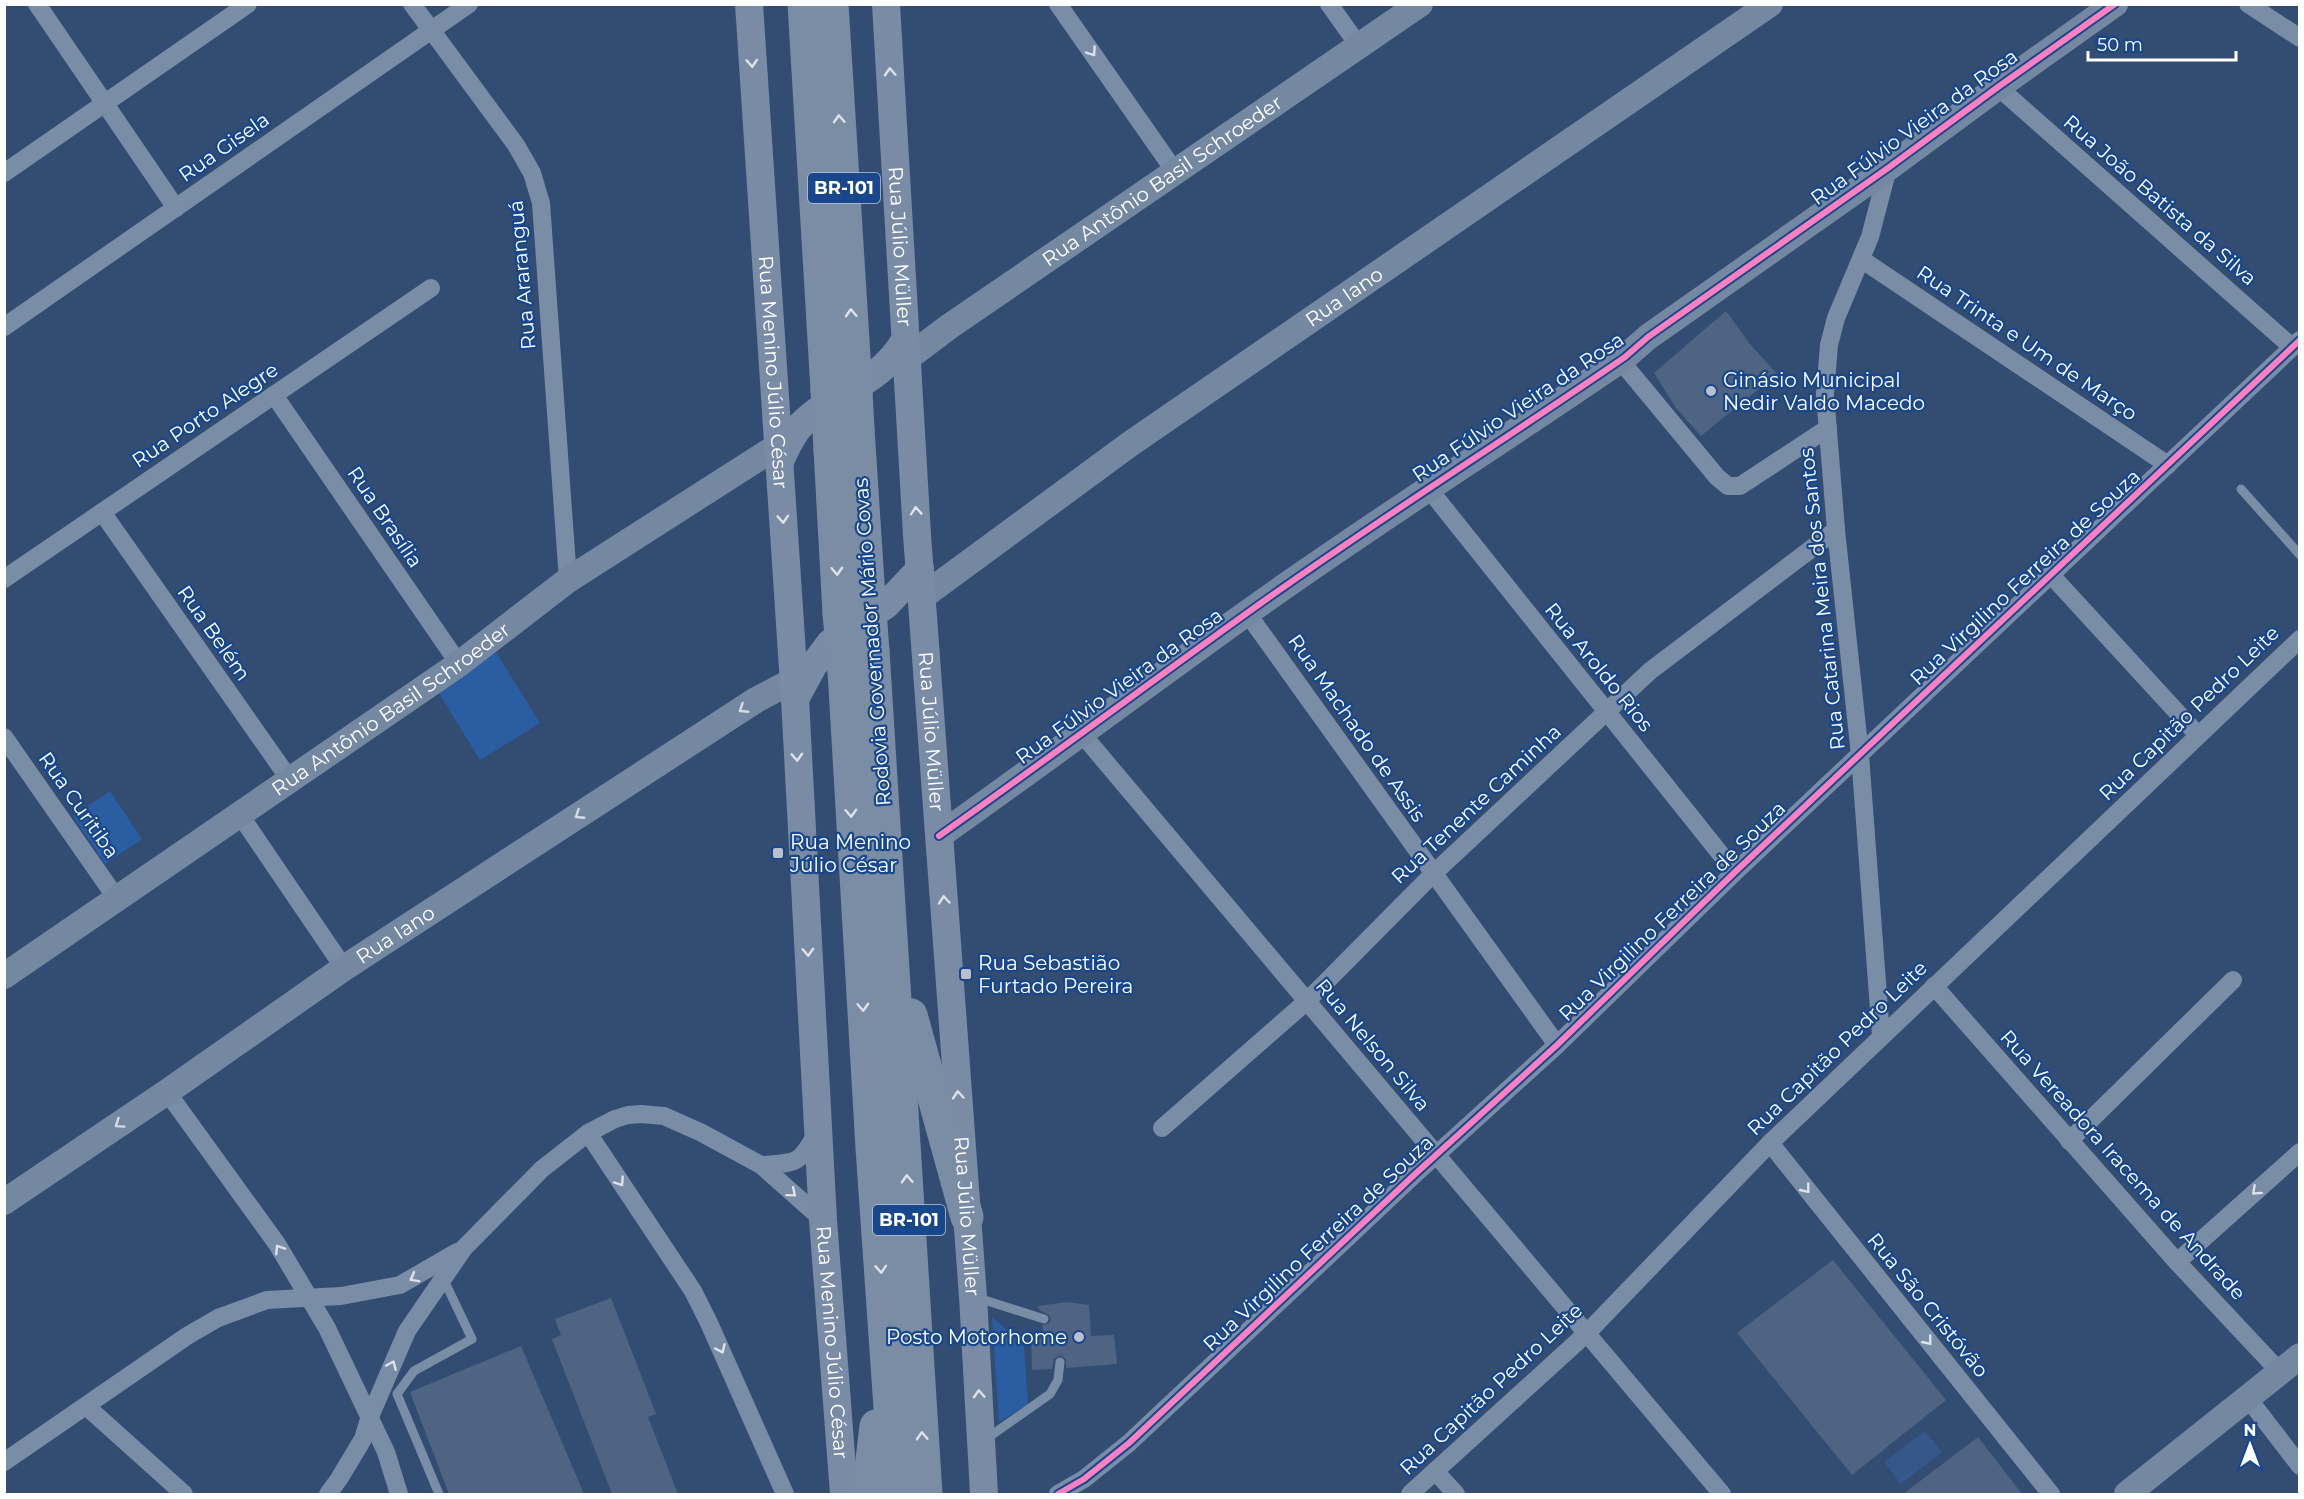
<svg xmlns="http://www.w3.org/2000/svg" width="2304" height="1499" font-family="Montserrat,sans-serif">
<rect width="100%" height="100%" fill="#334c72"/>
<g fill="#2b5da3">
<polygon points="494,649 540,723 480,760 434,685"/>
<polygon points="110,791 142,839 105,864 73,816"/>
<polygon points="992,1317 1024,1346 1028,1404 999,1422"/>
</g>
<polygon fill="#35578a" points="1925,1431 1942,1452 1901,1484 1884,1462"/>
<g fill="#4f6482">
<polygon points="1726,311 1750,344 1777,374 1701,436 1676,408 1654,373"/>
<polygon points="1833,1260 1946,1400 1852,1475 1737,1333"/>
<polygon points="611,1298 656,1414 648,1417 678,1494 612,1494 552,1339 561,1335 555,1319"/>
<polygon points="1067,1302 1089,1305 1091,1336 1114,1335 1117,1364 1066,1368 1066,1359 1060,1355 1054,1359 1052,1369 1032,1370 1031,1339 1045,1338 1042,1325 1048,1324 1051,1320 1049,1315 1039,1310 1038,1306"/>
<polygon points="521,1346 584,1494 449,1494 410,1392"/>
<polygon points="1978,1437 2022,1494 1903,1494"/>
</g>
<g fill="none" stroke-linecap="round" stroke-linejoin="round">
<g stroke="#7a8da6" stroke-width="9">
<polyline points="2241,489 2300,555"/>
<polyline points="978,1298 1044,1319"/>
<polyline points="986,1439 1050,1394 1058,1380 1060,1362"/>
<polyline points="439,1494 397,1394 414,1371 472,1339 443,1278"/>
</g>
<g stroke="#7a8da6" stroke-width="18">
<polyline points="37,4 176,208"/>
<polyline points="412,4 516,145 532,173 541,203 568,580"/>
<polyline points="1058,4 1176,173"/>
<polyline points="1329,4 1359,46"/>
<polyline points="2248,4 2300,38"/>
<polyline points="1998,87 2292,347"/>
<polyline points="4,173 248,4"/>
<polyline points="1861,259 2168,465"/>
<polyline points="4,327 469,4"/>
<polyline points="1620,360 1717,477 1728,486 1740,486 1828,428"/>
<polyline points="274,395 459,664"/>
<polyline points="1428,488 1735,872"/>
<polyline points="102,512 290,780"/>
<polyline points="2051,575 2198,735"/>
<polyline points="4,579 431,288"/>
<polyline points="1247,613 1557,1045"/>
<polyline points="1082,734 1722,1494"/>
<polyline points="4,737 117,899"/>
<polyline points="240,815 344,968"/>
<polyline points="1934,986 2177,1262 2280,1372"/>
<polyline points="1881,1036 1860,755 1836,530 1825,394 1829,345 1836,318 1870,237 1888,168"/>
<polyline points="167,1092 277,1244 327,1328 386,1452 399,1494"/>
<polyline points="1162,1128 1307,1001 1433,874 1650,671 1836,530"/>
<polyline points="588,1133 693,1291 709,1323 785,1494"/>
<polyline points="2069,1141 2233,980"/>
<polyline points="1770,1143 2051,1494"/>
<path d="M761,1165C796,1163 799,1165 816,1134"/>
<polyline points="2177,1262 2300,1152"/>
<polyline points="2247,1397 2300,1466"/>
<polyline points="86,1406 184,1494"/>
<polyline points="4,1462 187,1336 218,1318 267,1300 341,1296 400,1285 457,1252"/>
<polyline points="1435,1471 1456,1494"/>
<polyline points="328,1494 339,1479 363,1439 369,1419 407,1331 464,1248 542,1169 588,1133 615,1119 628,1115 641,1114 664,1116 702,1133 761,1165 823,1220"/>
<polyline points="1058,1494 1084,1479 1129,1443 1414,1175 1557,1045 1735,872 2300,340"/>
<polyline points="1410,1494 1587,1333 1770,1143 2300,639"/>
</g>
<g stroke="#7588a2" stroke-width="26">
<path id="s1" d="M906,359L950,326L1420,4"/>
<path id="s2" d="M922,597L1130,444L1770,4"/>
<path d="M939,836C1042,763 1144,687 1247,613C1371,524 1500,443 1625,357L1648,337L1888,168L1998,87L2115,4"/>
<path id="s3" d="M4,976L459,664L568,580L779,445"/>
<path id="s4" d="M4,1202L167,1092L344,968L756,700L794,680"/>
<polyline points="2127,1494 2300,1356"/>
</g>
<g stroke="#798ba5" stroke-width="28">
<path id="s5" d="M749,4L795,699L823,1220L844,1494"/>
<path id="s6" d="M886,4L917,535L973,1297L984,1494"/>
<path d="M780,461C786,449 791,435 801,425C834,391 879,386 905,340"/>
<polyline points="795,699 813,666 830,643 886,605 920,569"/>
</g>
<g stroke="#7b8da5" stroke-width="33">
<polyline points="804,4 827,390"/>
<polyline points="832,4 855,372"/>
<polyline points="858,429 869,598"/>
<polyline points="830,450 839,613"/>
<polyline points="873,651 926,1494"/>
<polyline points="844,671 872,1148 896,1494"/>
<polyline points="911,1015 967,1217"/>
<polyline points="868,1494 876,1426"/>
</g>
<g stroke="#7b8da5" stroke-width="33">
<polyline points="855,372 858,429"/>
<polyline points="827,390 830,450"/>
<polyline points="869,598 873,651"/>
<polyline points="839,613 844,671"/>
</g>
<g stroke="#18478d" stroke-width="10">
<g id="cycleway">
<path d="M939,836C1042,763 1144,687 1247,613C1371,524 1500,443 1625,357L1648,337L1888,168L1998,87L2115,4"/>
<polyline points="1058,1494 1084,1479 1129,1443 1414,1175 1557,1045 1735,872 2300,340"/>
</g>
</g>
<use href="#cycleway" stroke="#ff80c0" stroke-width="6"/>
</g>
<defs><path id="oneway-chevron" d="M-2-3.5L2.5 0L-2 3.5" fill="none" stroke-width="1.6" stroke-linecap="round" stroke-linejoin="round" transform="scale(1.5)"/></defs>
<g stroke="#dee2e9">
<use href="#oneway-chevron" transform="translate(1092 52) rotate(55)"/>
<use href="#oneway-chevron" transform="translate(620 1182) rotate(56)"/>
<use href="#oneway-chevron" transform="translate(1806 1189) rotate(51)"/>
<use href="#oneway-chevron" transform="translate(2256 1191) rotate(138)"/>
<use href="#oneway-chevron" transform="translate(792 1193) rotate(40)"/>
<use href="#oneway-chevron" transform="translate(279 1249) rotate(-123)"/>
<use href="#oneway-chevron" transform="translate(414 1278) rotate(151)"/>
<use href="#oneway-chevron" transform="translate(1928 1341) rotate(51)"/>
<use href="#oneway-chevron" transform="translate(721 1349) rotate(66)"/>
<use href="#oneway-chevron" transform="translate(392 1365) rotate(-67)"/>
</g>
<g stroke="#dee2e8">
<use href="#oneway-chevron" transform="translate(752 63) rotate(86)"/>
<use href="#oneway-chevron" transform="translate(890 72) rotate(-93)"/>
<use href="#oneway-chevron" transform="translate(839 119) rotate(-93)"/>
<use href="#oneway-chevron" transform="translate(851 313) rotate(-93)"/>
<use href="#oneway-chevron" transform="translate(916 511) rotate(-94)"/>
<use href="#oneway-chevron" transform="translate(783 519) rotate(86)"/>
<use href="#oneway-chevron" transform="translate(837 571) rotate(87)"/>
<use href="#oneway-chevron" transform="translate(797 757) rotate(87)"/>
<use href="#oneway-chevron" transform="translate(851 813) rotate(87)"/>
<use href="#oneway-chevron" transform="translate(944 900) rotate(-95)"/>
<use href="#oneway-chevron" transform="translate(808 952) rotate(87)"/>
<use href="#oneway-chevron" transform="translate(863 1007) rotate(87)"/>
<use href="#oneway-chevron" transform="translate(958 1095) rotate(-95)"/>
<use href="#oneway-chevron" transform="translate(907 1179) rotate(-93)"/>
<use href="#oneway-chevron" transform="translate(881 1269) rotate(86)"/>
<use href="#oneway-chevron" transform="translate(979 1394) rotate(-93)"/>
<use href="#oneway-chevron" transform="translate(922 1436) rotate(-93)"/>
</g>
<g stroke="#d6dbe3">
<use href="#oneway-chevron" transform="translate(743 709) rotate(147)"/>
<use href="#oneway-chevron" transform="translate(579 815) rotate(147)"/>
<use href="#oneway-chevron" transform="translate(119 1124) rotate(146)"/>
</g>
<g fill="#b8c0ce" stroke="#18478d" stroke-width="2">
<circle cx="1711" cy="391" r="6"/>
<rect x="772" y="847" width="12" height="12" rx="3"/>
<rect x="960" y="968" width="12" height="12" rx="3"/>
<circle cx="1079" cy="1337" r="6"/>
</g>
<g text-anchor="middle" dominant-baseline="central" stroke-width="4.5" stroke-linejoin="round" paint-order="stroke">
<g fill="#18478d" stroke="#bac8dd" stroke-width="1.5">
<rect x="808" y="173" width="72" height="30" rx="4.5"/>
<rect x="873" y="1205" width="72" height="30" rx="4.5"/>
</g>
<g font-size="18" font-weight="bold" fill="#fff">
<text x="844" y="188">BR-101</text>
<text x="909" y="1220">BR-101</text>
</g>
<g font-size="20" fill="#fff" stroke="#18478d">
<text transform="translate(1914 127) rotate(-36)">Rua Fúlvio Vieira da Rosa</text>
<text transform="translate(224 147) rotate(-35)">Rua Gisela</text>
<text stroke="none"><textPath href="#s1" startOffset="312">Rua Antônio Basil Schroeder</textPath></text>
<text transform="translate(2160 200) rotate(41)">Rua João Batista da Silva</text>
<text stroke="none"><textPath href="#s6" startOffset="243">Rua Júlio Müller</textPath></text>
<text transform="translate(522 275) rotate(-95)">Rua Araranguá</text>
<text stroke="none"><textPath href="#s2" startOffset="518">Rua Iano</textPath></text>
<text transform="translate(2027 343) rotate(34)">Rua Trinta e Um de Março</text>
<text stroke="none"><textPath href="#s5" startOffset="369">Rua Menino Júlio César</textPath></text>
<text transform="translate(1518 407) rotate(-34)">Rua Fúlvio Vieira da Rosa</text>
<text transform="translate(205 415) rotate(-34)">Rua Porto Alegre</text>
<text transform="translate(385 517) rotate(56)">Rua Brasília</text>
<text transform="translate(2025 577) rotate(-43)">Rua Virgilino Ferreira de Souza</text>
<text transform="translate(1822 599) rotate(-96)">Rua Catarina Meira dos Santos</text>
<text transform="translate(214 633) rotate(55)">Rua Belém</text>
<text transform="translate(872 642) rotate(-94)">Rodovia Governador Mário Covas</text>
<text transform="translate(1599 667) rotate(51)">Rua Aroldo Rios</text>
<text transform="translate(1119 686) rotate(-36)">Rua Fúlvio Vieira da Rosa</text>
<text stroke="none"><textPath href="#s3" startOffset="470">Rua Antônio Basil Schroeder</textPath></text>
<text transform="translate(2189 713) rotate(-44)">Rua Capitão Pedro Leite</text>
<text transform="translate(1357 728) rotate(55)">Rua Machado de Assis</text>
<text stroke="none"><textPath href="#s6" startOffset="729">Rua Júlio Müller</textPath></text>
<text transform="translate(1476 804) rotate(-43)">Rua Tenente Caminha</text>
<text transform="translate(79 805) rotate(55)">Rua Curitiba</text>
<text transform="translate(1672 911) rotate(-44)">Rua Virgilino Ferreira de Souza</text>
<text stroke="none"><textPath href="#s4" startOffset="474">Rua Iano</textPath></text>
<text transform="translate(1373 1045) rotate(50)">Rua Nelson Silva</text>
<text transform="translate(1837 1048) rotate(-44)">Rua Capitão Pedro Leite</text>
<text transform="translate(2123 1165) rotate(48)">Rua Vereadora Iracema de Andrade</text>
<text stroke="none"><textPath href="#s6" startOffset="1215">Rua Júlio Müller</textPath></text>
<text transform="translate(1318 1243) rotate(-43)">Rua Virgilino Ferreira de Souza</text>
<text transform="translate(1928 1305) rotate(51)">Rua São Cristóvão</text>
<text stroke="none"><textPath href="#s5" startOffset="1341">Rua Menino Júlio César</textPath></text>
<text transform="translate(1491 1389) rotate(-43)">Rua Capitão Pedro Leite</text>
</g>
<g font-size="20" fill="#fff" stroke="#18478d" text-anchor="start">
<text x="1723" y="380">Ginásio Municipal<tspan x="1723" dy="23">Nedir Valdo Macedo</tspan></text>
<text x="790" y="842">Rua Menino<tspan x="790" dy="23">Júlio César</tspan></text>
<text x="978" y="963">Rua Sebastião<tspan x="978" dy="23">Furtado Pereira</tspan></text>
<text x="1067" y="1337" text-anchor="end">Posto Motorhome</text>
</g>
</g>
<rect width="2304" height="1499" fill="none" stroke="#ffffff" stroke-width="12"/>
<g transform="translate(2250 1445)" stroke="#18478d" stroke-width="4.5" paint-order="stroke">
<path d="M0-4.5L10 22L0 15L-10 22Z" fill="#ffffff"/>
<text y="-9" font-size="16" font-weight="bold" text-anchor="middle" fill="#ffffff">N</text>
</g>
<path d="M2088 51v9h148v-9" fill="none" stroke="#ffffff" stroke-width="3"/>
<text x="2097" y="51" font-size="18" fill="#ffffff" stroke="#18478d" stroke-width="4.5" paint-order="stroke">50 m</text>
</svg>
